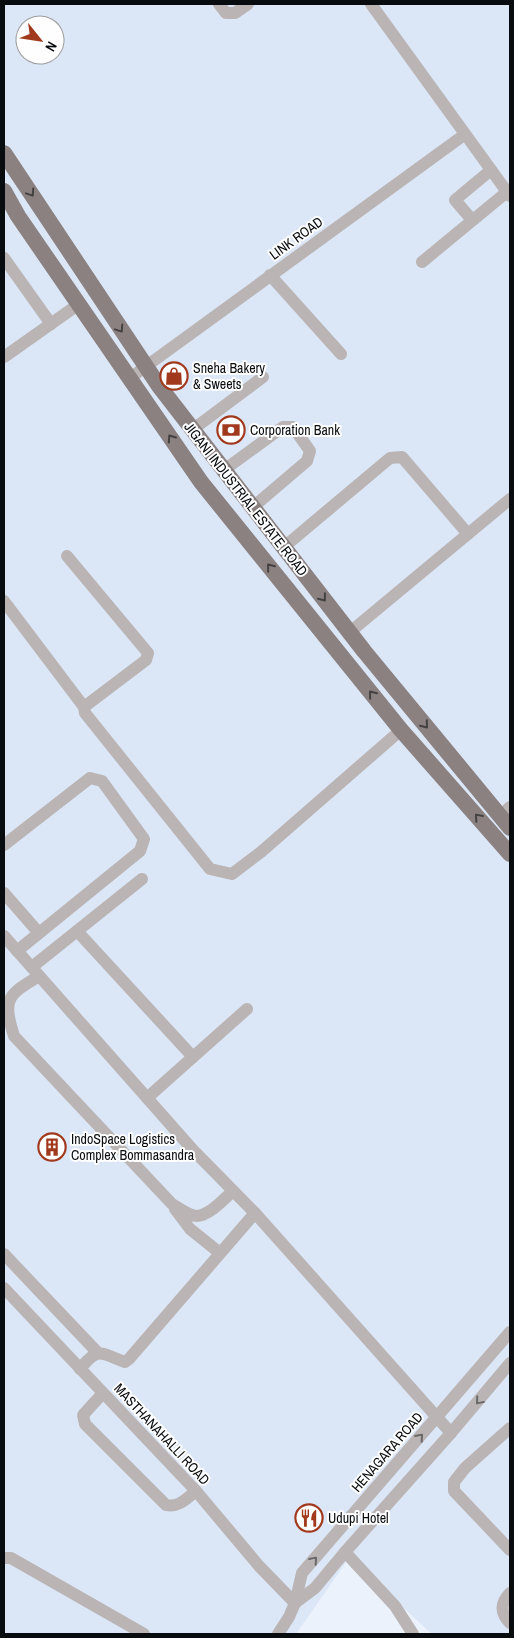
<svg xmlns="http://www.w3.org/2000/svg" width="514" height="1638" font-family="'Archivo Narrow',sans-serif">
<rect width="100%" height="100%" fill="#ebf2fc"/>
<path fill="#dbe6f6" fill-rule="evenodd" d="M4,4H510V1634H432L349,1558L296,1634H4ZM25,25H55V55H25Z"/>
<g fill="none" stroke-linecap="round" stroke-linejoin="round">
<g stroke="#bab4b4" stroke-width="12">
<polyline points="219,4 226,13 235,13 248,4"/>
<polyline points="371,4 510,196"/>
<polyline points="472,220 455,200 491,170"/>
<polyline points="4,258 51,324"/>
<polyline points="422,262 507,192"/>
<polyline points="270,275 341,354"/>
<polyline points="4,357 79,304"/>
<polyline points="130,378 464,135"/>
<polyline points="192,430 263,377"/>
<polyline points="224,470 283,427 293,427 310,451 307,461 253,507"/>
<polyline points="284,547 390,458 402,457 468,534"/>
<polyline points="67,556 148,653 146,660 84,707 85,713 210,869 232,874 261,852 401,730"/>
<polyline points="4,601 84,707"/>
<polyline points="350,632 510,499"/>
<polyline points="500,816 510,807"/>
<polyline points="4,845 90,778 102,781 144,839 140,851 17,951"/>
<polyline points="4,893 39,933"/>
<polyline points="77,931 193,1057"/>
<polyline points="4,936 193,1150 255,1213 451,1433"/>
<polyline points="32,967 142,879"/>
<path d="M39,976C8,995 2,998 14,1036L172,1204C179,1208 189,1216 197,1216C210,1215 224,1199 233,1191"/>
<polyline points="147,1098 247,1009"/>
<polyline points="175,1209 190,1229 220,1253"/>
<polyline points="4,1254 98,1353"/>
<polyline points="4,1288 196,1491 259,1566 295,1603"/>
<path d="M80,1369C99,1345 101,1354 125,1362L129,1359L255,1213"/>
<path d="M103,1393L83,1415L85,1424L166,1505C179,1508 187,1498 196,1491"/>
<polyline points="510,1428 465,1468 454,1482 454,1491 510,1550"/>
<polyline points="345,1552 395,1606 413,1634"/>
<polyline points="4,1558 11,1558 144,1634"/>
<path d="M510,1593C500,1603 500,1613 510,1623"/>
<polyline points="295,1603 315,1588 345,1552 451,1433 510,1363"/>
<polyline points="278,1634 289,1617 295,1603 302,1573 510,1332"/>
</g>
<g stroke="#8b8181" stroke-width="16">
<polyline points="4,153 159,386 364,651 510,828"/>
<polyline points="4,191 18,216 201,482 401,730 510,854"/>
</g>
</g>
<defs><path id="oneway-chevron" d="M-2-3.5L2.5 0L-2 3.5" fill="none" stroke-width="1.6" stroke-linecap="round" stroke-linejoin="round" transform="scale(1.25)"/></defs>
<g stroke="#444142">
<use href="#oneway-chevron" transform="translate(31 193) rotate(56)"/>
<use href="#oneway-chevron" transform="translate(120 329) rotate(56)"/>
<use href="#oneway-chevron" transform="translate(171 438) rotate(-125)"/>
<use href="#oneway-chevron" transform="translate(270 567) rotate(-129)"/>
<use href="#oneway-chevron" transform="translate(323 598) rotate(52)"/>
<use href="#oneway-chevron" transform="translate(372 694) rotate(-129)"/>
<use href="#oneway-chevron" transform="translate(425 725) rotate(51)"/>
<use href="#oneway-chevron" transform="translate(478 817) rotate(-131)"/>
</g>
<g stroke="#6a686a">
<use href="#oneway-chevron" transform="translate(479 1401) rotate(130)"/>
<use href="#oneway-chevron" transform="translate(420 1437) rotate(-49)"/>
<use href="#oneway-chevron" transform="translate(314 1560) rotate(-49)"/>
</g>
<defs>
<g id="shop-ring" transform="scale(1.4375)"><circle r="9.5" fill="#fefefe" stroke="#a1391d" stroke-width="1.5"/><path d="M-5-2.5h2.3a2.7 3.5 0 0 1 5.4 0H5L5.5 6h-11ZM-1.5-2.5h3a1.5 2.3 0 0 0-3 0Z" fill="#a1391d"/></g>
<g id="bank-ring" transform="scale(1.4375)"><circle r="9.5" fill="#fefefe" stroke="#a1391d" stroke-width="1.5"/><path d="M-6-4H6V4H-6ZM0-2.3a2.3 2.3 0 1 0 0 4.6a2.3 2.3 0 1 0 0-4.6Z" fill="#a1391d"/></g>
<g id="building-ring" transform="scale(1.4375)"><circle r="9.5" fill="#fefefe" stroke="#a1391d" stroke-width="1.5"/><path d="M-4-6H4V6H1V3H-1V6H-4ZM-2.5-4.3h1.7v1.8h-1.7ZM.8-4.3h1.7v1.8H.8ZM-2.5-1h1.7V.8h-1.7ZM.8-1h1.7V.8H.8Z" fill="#a1391d"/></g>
<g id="restaurant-ring" transform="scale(1.4375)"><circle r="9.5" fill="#fefefe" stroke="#a1391d" stroke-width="1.5"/><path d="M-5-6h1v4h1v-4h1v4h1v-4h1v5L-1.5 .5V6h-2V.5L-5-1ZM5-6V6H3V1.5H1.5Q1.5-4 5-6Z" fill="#a1391d"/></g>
</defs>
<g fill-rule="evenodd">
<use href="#shop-ring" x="174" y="376"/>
<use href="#bank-ring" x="231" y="430"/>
<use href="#building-ring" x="52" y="1147"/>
<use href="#restaurant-ring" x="309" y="1518"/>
</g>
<g text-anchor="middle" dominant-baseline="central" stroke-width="4" stroke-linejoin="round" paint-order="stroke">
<g font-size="14" fill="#090c0f" stroke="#fefefe">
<text transform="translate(296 238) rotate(-36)">LINK ROAD</text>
<text transform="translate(246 499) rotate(52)">JIGANI INDUSTRIAL ESTATE ROAD</text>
<text transform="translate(162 1434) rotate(47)">MASTHANAHALLI ROAD</text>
<text transform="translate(387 1452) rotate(-49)">HENAGARA ROAD</text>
</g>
<g font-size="14" fill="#090c0f" stroke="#fefefe" text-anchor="start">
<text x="193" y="368">Sneha Bakery<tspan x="193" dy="16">&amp; Sweets</tspan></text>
<text x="250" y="430">Corporation Bank</text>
<text x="71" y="1139">IndoSpace Logistics<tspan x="71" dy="16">Complex Bommasandra</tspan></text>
<text x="328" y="1518">Udupi Hotel</text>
</g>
</g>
<rect width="514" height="1638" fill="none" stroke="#090c0f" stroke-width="10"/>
<g transform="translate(40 40) rotate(120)"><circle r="24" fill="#fefefe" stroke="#9c9d9e"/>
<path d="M0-4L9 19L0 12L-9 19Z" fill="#a1391d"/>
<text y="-8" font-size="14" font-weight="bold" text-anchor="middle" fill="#090c0f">N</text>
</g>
</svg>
